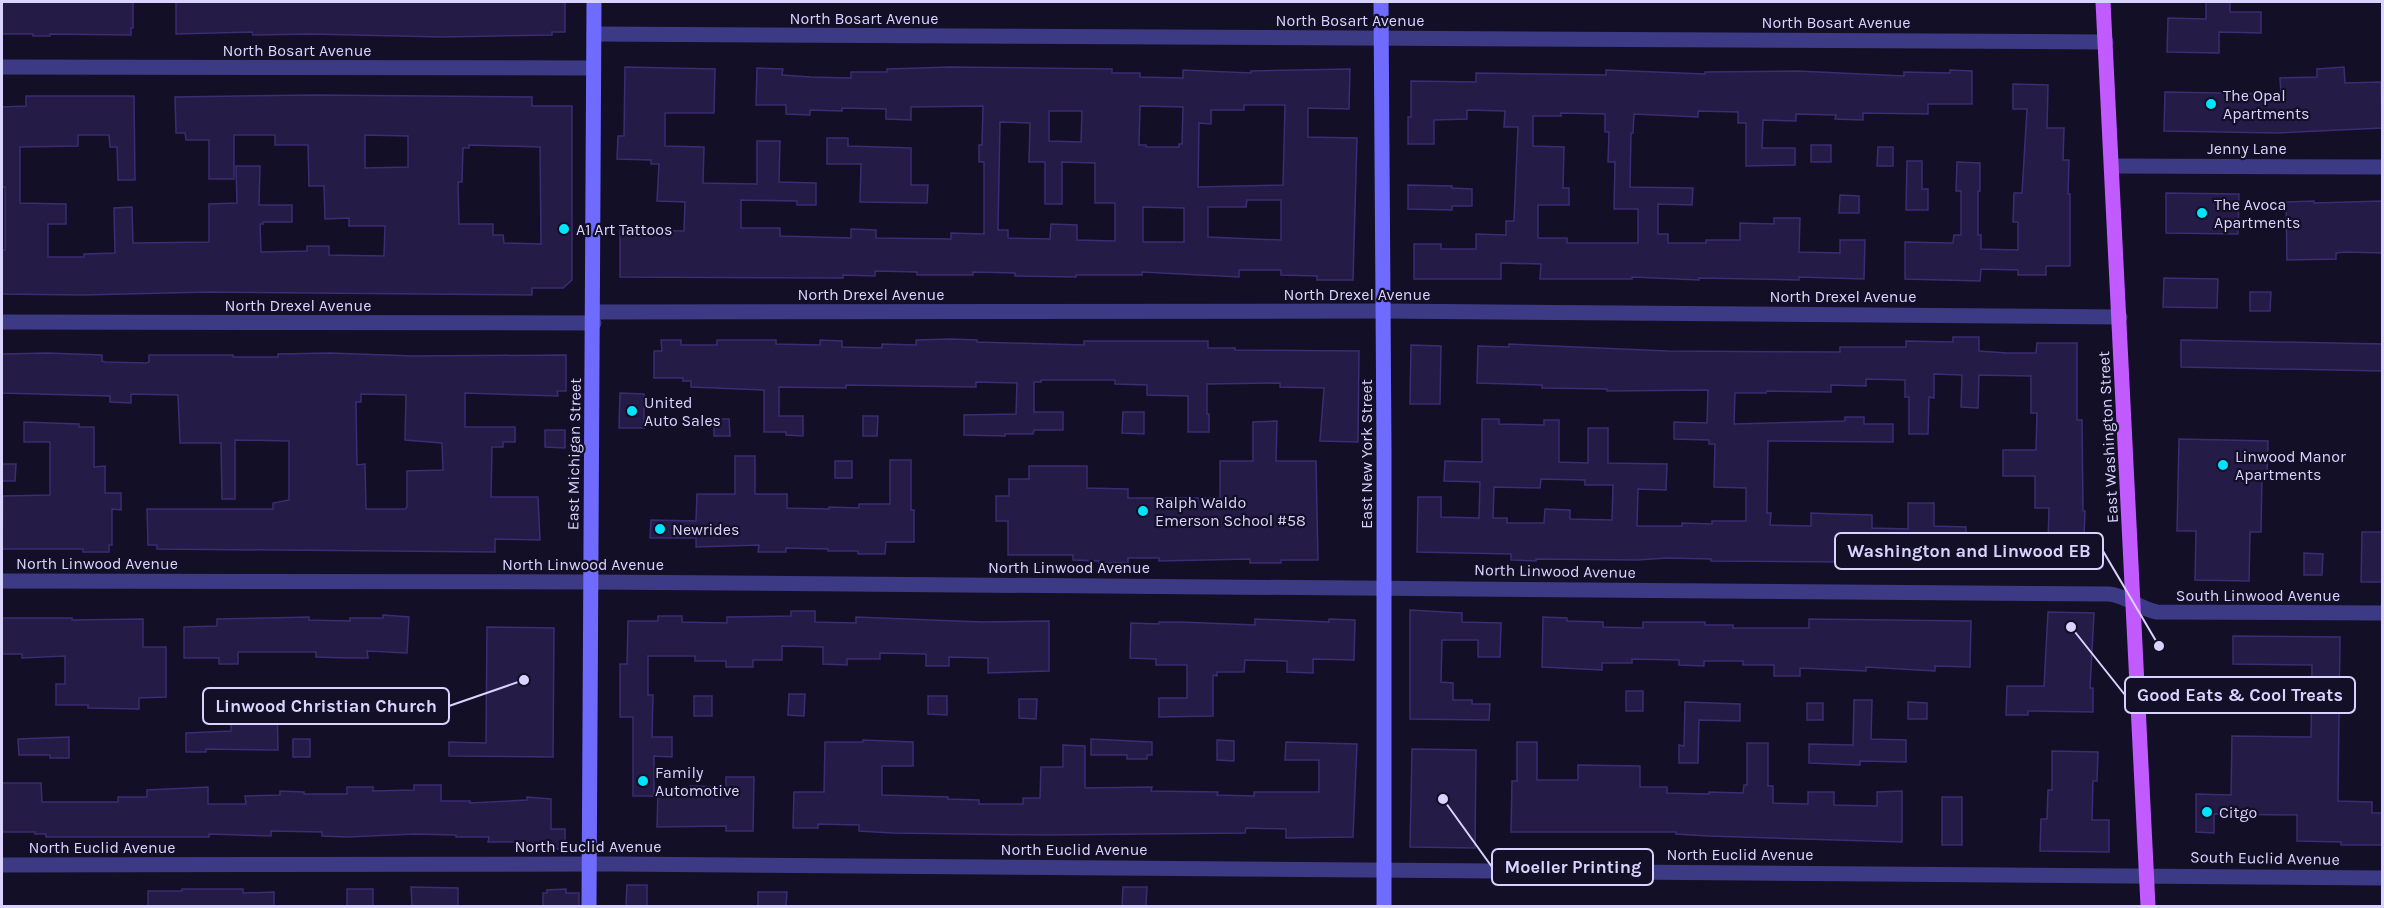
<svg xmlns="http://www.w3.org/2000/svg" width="2384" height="908" font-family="Karla,sans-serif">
<rect width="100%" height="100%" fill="#130f26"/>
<g fill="#241b47" stroke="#3b2d73" stroke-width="1.5" fill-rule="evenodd">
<polygon points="2,2 133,2 133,28 131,28 131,35 50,34 50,36 33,36 33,34 2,34"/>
<polygon points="176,2 565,2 565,32 552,32 552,35 442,37 311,34 253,35 252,32 176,34"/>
<polygon points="2206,2 2230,2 2230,12 2261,12 2261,33 2219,32 2219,53 2167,52 2168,18 2206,19"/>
<path d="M625,67L715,69L714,113H665V146L704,147L703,183L757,184V141H780L779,182L816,183V205H797V201L741,200V228H780V236L851,238V229L876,230V238L951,239V233L984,234V162H979V145H982L983,106L911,107V120L886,119V109L842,108V111L810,110V115L786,114V105H756L757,68L783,69L782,75L811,77L851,78V72H887V69L951,67L1112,69V73H1140V77L1183,78V70L1251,73V71L1350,69L1349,109L1308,108V137L1357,138L1353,280H1317V276L1281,275V270H1239V277L1142,272V275H1076V277L1015,276V273L973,272V275H917V272L875,271V276L843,275V278L620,277V230L684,231L685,202L657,201L659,164H651V160L617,159L618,136H624ZM1244,105H1285L1283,185L1198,187L1199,123L1211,124V110H1244ZM1140,106L1183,107L1182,144H1179V147H1146V145H1139ZM1049,111H1082L1081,142L1049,141ZM1000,122L1030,123L1029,162H1045V204H1062V162L1095,163V203H1115V241L1077,240V225L1051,224L1050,239L1008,238V230H998ZM1247,200H1281V240L1208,237V207H1246ZM1143,207L1184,208V242H1143Z"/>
<polygon points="2344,67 2345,83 2381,82 2382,128 2278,133 2164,131 2165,92 2281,94 2280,78 2317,77 2317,69"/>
<path d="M1606,70L1705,74V72L1797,71L1904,76V72L1950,73V70L1972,71V104H1928V114L1863,113V120L1835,119L1836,115L1796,114V121L1763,120L1762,148H1795V165L1746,166V123H1738V112L1698,111V117L1634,114L1633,133H1631L1630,187L1693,188L1692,205L1658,204V234H1668V243H1706V240H1740V223L1774,224V218H1800L1799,252L1840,253V240H1865L1864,279L1799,277V280L1699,278V280L1632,277V279H1540L1541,264L1501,263V279H1414V244H1441V249H1476V234L1506,235V221H1514L1518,127H1504L1505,111L1467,110V119L1434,120V144H1408V117H1411V81L1476,82V73L1606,75ZM1561,113L1605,114V132H1609L1608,162H1615L1614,209H1638V243H1567V238H1538V205H1569V188H1563L1564,147L1533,146V116H1561Z"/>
<polygon points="2013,84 2048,85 2047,128 2064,128 2063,160 2069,160 2068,194 2070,194 2070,266 2046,266 2046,275 2018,275 2018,270 1981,269 1980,281 1905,279 1905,242 1953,243 1954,235 1961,235 1961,191 1956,191 1957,162 1980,163 1980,191 1978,191 1978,235 1981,235 1981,249 2018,250 2018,222 2013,222 2014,193 2022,193 2027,109 2013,109"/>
<path d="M315,95L532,97V106H572V280L563,288H532V295L209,292L83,295L2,294V250H5V187H2V107L26,106V96H134L135,180H118L117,147H110L109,135H78V146L20,147V203L66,204V224H48V257H84V254L115,253L114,208L132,207L133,243L209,242V204L237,203L236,166H260L259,205H292V222H263V224H260L261,252L307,251V246H329V255L384,256L385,226H349V218L325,219L324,186H309L308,145H275V135H234V179H209V140H186L185,133H176L175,97ZM365,135L408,136V167L365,168ZM469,145L540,147L541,244L504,243L503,235H493V224H459L458,182H462L463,148H469Z"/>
<polygon points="827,138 848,138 848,146 911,148 911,185 928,185 927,203 860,202 861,164 827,164"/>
<rect x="1811" y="145" width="20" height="17"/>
<polygon points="1878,147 1893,147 1893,166 1877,166"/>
<polygon points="1907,161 1922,161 1922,189 1928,189 1928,210 1906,210"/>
<polygon points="1408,185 1452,186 1452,188 1472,189 1472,206 1452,206 1452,210 1408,209"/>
<polygon points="2166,193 2239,194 2238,234 2166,233"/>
<polygon points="1840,195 1859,196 1859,213 1839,213"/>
<polygon points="2314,201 2314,203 2382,201 2382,253 2345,252 2336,253 2336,259 2287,260 2286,202"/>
<polygon points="2164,278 2218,279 2217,308 2163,307"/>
<polygon points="2250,292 2271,292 2270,311 2250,311"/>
<path d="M1953,337H1979V351L2007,353H2036L2037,343H2077V420H2082L2083,511H2085L2084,537H2079L2078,568L2037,567V542H2048L2049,508H2035V476H2003V450H2036L2037,413H2031V376L1979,375L1978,408L1961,407L1962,375L1934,374V398L1929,397L1928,434H1909V397H1905V380L1866,379V386L1831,385V392L1767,391L1766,393H1735L1734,424L1845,421V417H1864V424H1893V442L1768,441L1767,513H1771L1770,525L1811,526V513L1837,514L1872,515V528L1908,529V503H1934V526L1966,527V541H2005V561H1965V565H1940V557L1900,556V566L1843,562L1711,561V559L1667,558L1637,560L1536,559V561L1511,560V554L1417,552L1418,497H1441V517L1479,518L1480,482L1444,481L1445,461L1482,462V419H1499V424L1544,425V420H1559V462L1588,463V428H1608V463L1667,464L1666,490L1638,489L1637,526H1682V523L1712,524V521H1746V488L1714,487L1715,444H1709V440L1674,439V422L1707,423L1708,390L1607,391V389L1542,388V385L1477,383L1478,346L1509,347V344L1668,351L1840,352V347H1906V341L1953,342ZM1541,479L1585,480V485H1613L1612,520L1570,519V510L1545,509L1544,523H1507V518H1493L1494,487L1540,488Z"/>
<polygon points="951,339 977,340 977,342 1084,345 1084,341 1208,341 1208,348 1235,348 1235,350 1359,351 1358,442 1320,441 1324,388 1280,387 1280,383 1207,384 1207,414 1209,414 1209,432 1188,432 1188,396 1147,395 1147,385 1115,384 1115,380 1041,380 1041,382 1034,382 1034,412 1063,412 1063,430 1034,430 1033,434 1005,434 1005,436 964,435 964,415 1016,414 1017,383 976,382 976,387 846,385 846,388 779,387 779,416 803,416 803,436 786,435 786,432 764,432 764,390 691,387 691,381 683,381 683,378 654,378 654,351 662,351 661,340 681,340 681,345 717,345 717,340 776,340 776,344 820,345 820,340 842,341 842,347 882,348 882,344 916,345 916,340"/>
<polygon points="2181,340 2382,344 2382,371 2181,367"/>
<polygon points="1411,345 1441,346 1440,404 1410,404"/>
<path d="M47,353L102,355V361L105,362L147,363L149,362V355H233V357H278V354L330,353L413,356L566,355V391H557L558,396L465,393V427H515V442H503V447H492L491,497H538L540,540L495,539V552L157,549V545H148L147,509H273V503L289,500V441L235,440V499H222L221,443H180L178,395L131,394V403L110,402V396L2,393V354ZM361,394L406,395L405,440L442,443L443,470L407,471V507L405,509H366L365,464L357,465L356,402H361Z"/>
<polygon points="620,393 644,394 644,428 619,428"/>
<polygon points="1123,412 1144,412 1144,434 1122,433"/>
<polygon points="863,416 878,416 877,436 863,436"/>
<polygon points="714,419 729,419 730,436 714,436"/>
<polygon points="1277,421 1276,461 1316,461 1318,560 1281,560 1281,563 1250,563 1250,559 1159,561 1159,558 1128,558 1128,563 1099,563 1099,561 1073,560 1073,555 1008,555 1008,521 996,521 996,496 1009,496 1009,479 1029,479 1029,466 1087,466 1087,488 1128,489 1128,498 1220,498 1220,461 1253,461 1253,422"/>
<polygon points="24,422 79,424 79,427 94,427 94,467 105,466 105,493 121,493 121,510 112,509 112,545 109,545 109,552 83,552 83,549 2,549 3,496 50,495 50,442 24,442"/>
<polygon points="545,430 565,430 565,448 545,447"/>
<polygon points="2179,439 2268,441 2267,475 2262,475 2261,532 2250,532 2249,581 2195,580 2196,531 2177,531"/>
<polygon points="735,456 755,456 755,494 787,494 787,508 829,509 829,507 859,508 859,504 890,504 890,460 911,460 911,510 914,510 914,542 886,542 885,554 858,554 858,551 828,551 828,549 786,548 786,552 758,552 759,545 696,547 696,538 650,538 651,520 696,521 697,494 735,494"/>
<rect x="835" y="461" width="17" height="17"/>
<polygon points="2,464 16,464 15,481 2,481"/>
<polygon points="2362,532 2382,532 2382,582 2361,582"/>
<polygon points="2304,553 2323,554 2322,575 2304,575"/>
<polygon points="1410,610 1462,613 1462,622 1501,623 1500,657 1478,657 1478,640 1442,640 1441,682 1453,683 1453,700 1472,700 1472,704 1490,704 1489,720 1410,719"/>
<polygon points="791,611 815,611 815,622 856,623 856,617 982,622 1049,621 1049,671 988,673 988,658 949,657 949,666 926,666 926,654 880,653 880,659 847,659 847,665 823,664 823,647 782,646 782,660 753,660 753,667 726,667 726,661 695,661 695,656 648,656 648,695 653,695 652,737 672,737 672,757 654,756 654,796 633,796 633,717 620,717 620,664 627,664 628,621 658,621 658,616 682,616 682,622 727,623 727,617 791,616"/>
<polygon points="2048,612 2094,613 2090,688 2093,688 2093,712 2028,711 2028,715 2006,715 2007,686 2044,686"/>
<polygon points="383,615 409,617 407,653 367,651 368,658 348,658 316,657 316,652 238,652 238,664 219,664 219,658 184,658 184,627 217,626 217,619 309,617 309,620 350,621 350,618 383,618"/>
<polygon points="1543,617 1567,618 1567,621 1603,622 1603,627 1643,628 1643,622 1705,622 1705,625 1733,625 1733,628 1809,628 1809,619 1971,621 1970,667 1935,666 1935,671 1866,667 1866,671 1800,668 1800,676 1774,676 1774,665 1743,665 1743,661 1704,661 1704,666 1679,665 1679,660 1632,659 1632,663 1602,663 1602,670 1542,667"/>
<polygon points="2,618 72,618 72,620 143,619 143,647 166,647 166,697 139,698 139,709 88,708 88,705 56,705 56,684 65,684 65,656 22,658 22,654 2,654"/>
<polygon points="1255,619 1329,622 1329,619 1355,620 1354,660 1313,659 1313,673 1287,672 1287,661 1245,660 1244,672 1217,672 1217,676 1213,675 1213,716 1159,717 1159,698 1187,698 1187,665 1156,665 1156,659 1130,658 1131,623 1159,624 1159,622 1181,622 1255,625"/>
<polygon points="487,627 554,628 553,757 449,756 449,742 486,743"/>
<polygon points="2233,636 2340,637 2338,801 2372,802 2372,813 2382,813 2382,845 2341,845 2341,842 2297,841 2297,815 2214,814 2214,833 2196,832 2196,794 2231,795 2232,736 2311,737 2312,665 2233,664"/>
<rect x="1626" y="691" width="17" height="20"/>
<polygon points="789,694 805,694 804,716 788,715"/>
<rect x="694" y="696" width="18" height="20"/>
<polygon points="928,696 947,696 947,715 928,714"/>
<polygon points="1019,699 1037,699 1036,719 1019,718"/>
<polygon points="231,700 277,700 278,750 206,749 206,752 186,752 186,733 231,731"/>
<polygon points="1854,700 1872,700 1871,739 1906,740 1906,762 1860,761 1860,765 1809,763 1809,744 1853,745"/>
<polygon points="1685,702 1740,704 1740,721 1699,720 1698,763 1679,763 1679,745 1684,746"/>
<polygon points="1908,702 1927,703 1927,719 1908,719"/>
<rect x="1807" y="703" width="16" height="17"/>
<polygon points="69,737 69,758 50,758 50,755 19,755 18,739"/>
<rect x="293" y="739" width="17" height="18"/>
<polygon points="1091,739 1152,742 1152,755 1147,755 1147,759 1127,759 1127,755 1091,755"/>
<polygon points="863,740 913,742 913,766 882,766 882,795 948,797 948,799 979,800 979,804 1023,804 1023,798 1040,798 1041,767 1063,767 1063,745 1085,746 1085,788 1152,787 1151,791 1218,792 1217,795 1254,796 1254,792 1319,792 1319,760 1285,760 1286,742 1357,744 1353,837 1286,838 1286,829 1246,828 1245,833 1046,835 892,833 859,831 859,825 818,824 818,828 793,828 794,792 824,792 825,742 863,742"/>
<polygon points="1217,740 1234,741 1234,761 1217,760"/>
<polygon points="1517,742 1537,742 1537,780 1578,780 1578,765 1640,766 1640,787 1667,787 1667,793 1709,794 1709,792 1743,793 1744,785 1747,785 1747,743 1768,743 1768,786 1773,786 1773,803 1808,804 1808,792 1834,792 1834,805 1877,806 1877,792 1902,791 1902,842 1708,836 1676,834 1676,832 1511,832 1512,781 1517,781"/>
<polygon points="1412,749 1476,750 1475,848 1410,847"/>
<polygon points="2052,751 2098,752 2097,781 2093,781 2092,820 2109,820 2109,852 2040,851 2041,819 2047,819 2048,790 2052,790"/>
<polygon points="726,777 754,777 753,831 726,831 726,826 657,827 658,792 690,792 690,786 726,787"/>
<polygon points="2,783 41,783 42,802 118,802 118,797 147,797 147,790 208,787 208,804 246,804 245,796 280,795 280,791 304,792 304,794 347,794 347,787 373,787 373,791 414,790 414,785 441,785 441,801 470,801 470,803 527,800 527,797 551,799 551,829 565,829 565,849 523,849 523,842 488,842 489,837 456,837 456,835 415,834 347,837 322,836 322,832 271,831 271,836 209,834 209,837 46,837 46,834 35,834 35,832 2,832"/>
<rect x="1942" y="797" width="20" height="48"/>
<polygon points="627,885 647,885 647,906 626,906"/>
<polygon points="411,887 458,888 458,906 412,906"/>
<polygon points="1123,887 1147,887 1146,906 1122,906"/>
<polygon points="182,889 243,889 243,893 274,892 274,906 148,906 148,891 182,891"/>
<rect x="347" y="889" width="26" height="17"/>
<polygon points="566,889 566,893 579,893 579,906 543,906 543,893 547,893 547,890"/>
<polygon points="758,892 787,892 786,906 758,906"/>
</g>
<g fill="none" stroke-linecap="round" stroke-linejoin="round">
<g stroke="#3d3a85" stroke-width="15">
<polyline points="2112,166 2382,167"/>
<polyline points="594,312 1383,311 2120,317"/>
<polyline points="2,322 594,323"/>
<path d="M2,581L591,582L2109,594C2128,596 2139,609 2157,612L2382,613"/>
<polyline points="2,865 612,864 2382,878"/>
</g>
<g stroke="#3d3a85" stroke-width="15">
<polyline points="594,34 2106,42"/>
<polyline points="2,67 593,68"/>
</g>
<g stroke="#6f6bff" stroke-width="15">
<polyline points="1381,2 1384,453 1384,906"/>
<polyline points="589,906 594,2"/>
</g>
<polyline stroke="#c25bff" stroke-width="15" points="2103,2 2148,906"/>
</g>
<g fill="#00e5ff" stroke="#130f26" stroke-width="2">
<circle cx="2211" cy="104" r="6"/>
<circle cx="2202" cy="213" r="6"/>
<circle cx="564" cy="229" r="6"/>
<circle cx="632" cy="411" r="6"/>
<circle cx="2223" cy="465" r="6"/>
<circle cx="1143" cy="511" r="6"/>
<circle cx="660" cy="529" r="6"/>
<circle cx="643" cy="781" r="6"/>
<circle cx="2207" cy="812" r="6"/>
</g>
<g text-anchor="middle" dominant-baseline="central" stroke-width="4.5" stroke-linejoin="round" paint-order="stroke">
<g font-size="16" fill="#d9d4ff" stroke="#130f26">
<text x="864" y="18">North Bosart Avenue</text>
<text x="1350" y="20">North Bosart Avenue</text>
<text x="1836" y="22">North Bosart Avenue</text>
<text x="297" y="50">North Bosart Avenue</text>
<text x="2247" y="148">Jenny Lane</text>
<text x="871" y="294">North Drexel Avenue</text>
<text x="1357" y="294">North Drexel Avenue</text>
<text x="1843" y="296">North Drexel Avenue</text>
<text x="298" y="305">North Drexel Avenue</text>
<text transform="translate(2108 437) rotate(-93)">East Washington Street</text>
<text transform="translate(574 454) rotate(-89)">East Michigan Street</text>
<text transform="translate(1366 454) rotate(-90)">East New York Street</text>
<text x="97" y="563">North Linwood Avenue</text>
<text x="583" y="564">North Linwood Avenue</text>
<text x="1069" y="567">North Linwood Avenue</text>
<text transform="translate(1555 571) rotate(1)">North Linwood Avenue</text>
<text x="2258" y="595">South Linwood Avenue</text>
<text x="588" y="846">North Euclid Avenue</text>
<text x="102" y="847">North Euclid Avenue</text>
<text x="1074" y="849">North Euclid Avenue</text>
<text x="1740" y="854">North Euclid Avenue</text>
<text transform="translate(2265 858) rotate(1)">South Euclid Avenue</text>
</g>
<g font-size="16" fill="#d9d4ff" stroke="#130f26" text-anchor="start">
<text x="2223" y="95">The Opal<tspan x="2223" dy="18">Apartments</tspan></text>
<text x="2214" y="204">The Avoca<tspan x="2214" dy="18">Apartments</tspan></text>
<text x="576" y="229">A1 Art Tattoos</text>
<text x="644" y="402">United<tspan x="644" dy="18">Auto Sales</tspan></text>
<text x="2235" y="456">Linwood Manor<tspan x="2235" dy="18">Apartments</tspan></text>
<text x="1155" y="502">Ralph Waldo<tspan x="1155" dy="18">Emerson School #58</tspan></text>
<text x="672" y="529">Newrides</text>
<text x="655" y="772">Family<tspan x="655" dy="18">Automotive</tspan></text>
<text x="2219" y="812">Citgo</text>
</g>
</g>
<path fill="none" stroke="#d9d4ff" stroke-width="2" d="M2159 646L2103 551M2071 627L2125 695M524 680L449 706M1443 799L1492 867"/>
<g fill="#d9d4ff" stroke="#130f26" stroke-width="2">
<circle cx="2159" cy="646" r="6"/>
<circle cx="2071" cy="627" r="6"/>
<circle cx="524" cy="680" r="6"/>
<circle cx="1443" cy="799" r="6"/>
</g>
<g fill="#130f26" stroke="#d9d4ff" stroke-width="2">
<rect x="1835" y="533" width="268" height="36" rx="6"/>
<rect x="2125" y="677" width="230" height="36" rx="6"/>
<rect x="203" y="688" width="246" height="36" rx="6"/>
<rect x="1492" y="849" width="161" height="36" rx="6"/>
</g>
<g font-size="18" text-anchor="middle" font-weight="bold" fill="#d9d4ff">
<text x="1969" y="557">Washington and Linwood EB</text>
<text x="2240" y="701">Good Eats &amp; Cool Treats</text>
<text x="326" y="712">Linwood Christian Church</text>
<text x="1573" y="873">Moeller Printing</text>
</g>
<rect width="2384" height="908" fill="none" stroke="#d9d4ff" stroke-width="6"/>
</svg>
